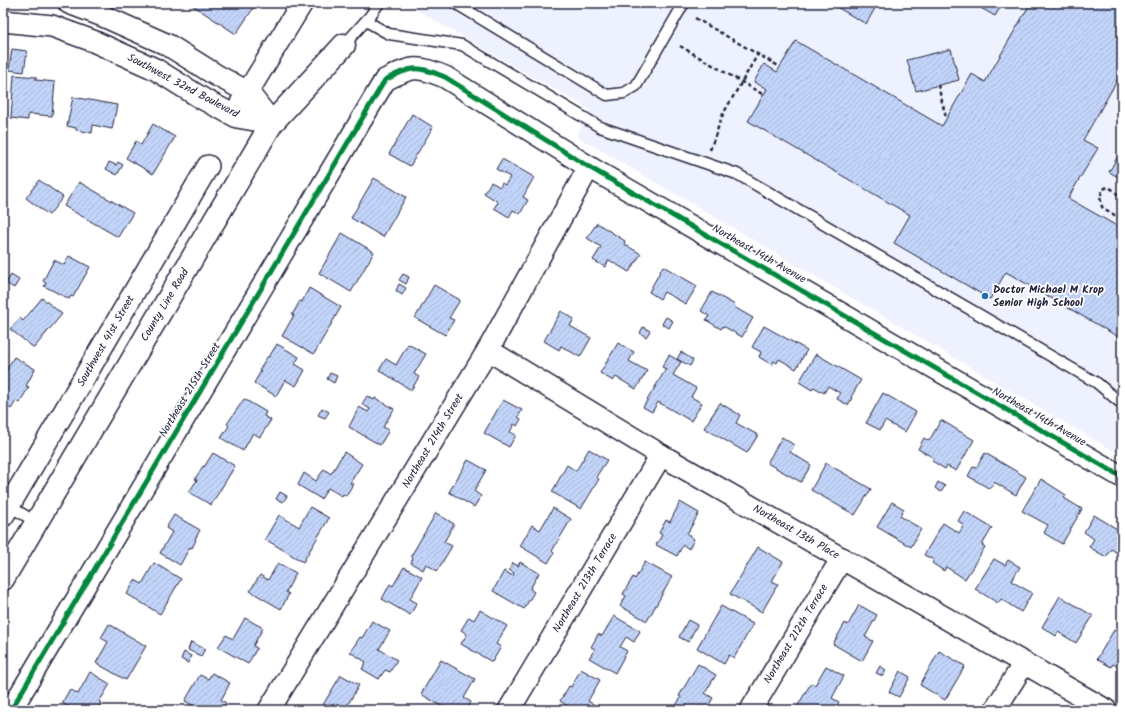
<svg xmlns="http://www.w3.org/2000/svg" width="1125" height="713" font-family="Kalam,sans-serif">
<defs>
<pattern id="building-hatch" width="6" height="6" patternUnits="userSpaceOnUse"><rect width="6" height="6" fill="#c3d4fa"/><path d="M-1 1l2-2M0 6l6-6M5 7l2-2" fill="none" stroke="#a7b6d7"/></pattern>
</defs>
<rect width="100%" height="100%" fill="#fff"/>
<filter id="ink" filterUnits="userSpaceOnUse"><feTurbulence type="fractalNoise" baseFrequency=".025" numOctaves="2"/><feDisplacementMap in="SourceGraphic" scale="8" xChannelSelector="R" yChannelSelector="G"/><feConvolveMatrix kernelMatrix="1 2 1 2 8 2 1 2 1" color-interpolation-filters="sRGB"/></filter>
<g filter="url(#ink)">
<polygon fill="#edf2fe" points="404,3 1122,3 1122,456 576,136 591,110"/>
<g fill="url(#building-hatch)" stroke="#22223b">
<polygon points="193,3 251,3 250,4 254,7 236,34 192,5"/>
<polygon points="830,3 878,3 866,24"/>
<polygon points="972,3 1003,3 995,16"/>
<polygon points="1029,3 1122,3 1122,72 1083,140 1098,148 1068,198 1122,229 1122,339 1006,272 990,299 894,243 910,215 748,121 767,89 754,82 764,64 777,72 796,41 942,126 972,74 985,82 1030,4"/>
<polygon points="12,49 27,51 24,72 9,70"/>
<polygon points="951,49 959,80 916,91 907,60"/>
<polygon points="14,75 36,77 36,80 55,82 52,116 28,114 28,120 11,118"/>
<polygon points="73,97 117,105 112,129 93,125 92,133 76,130 76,128 67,126"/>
<polygon points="412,114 433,127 410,166 389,154"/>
<polygon points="153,124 175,137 153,174 126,158 136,141 141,145"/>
<polygon points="1122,149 1122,179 1109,172"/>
<polygon points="502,159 534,177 523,197 528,200 520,214 513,210 509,217 494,208 498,202 484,193 491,182 500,187 502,183 505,185 510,177 496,169"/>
<polygon points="109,162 116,165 118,162 123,165 117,175 106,169"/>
<polygon points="374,178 406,197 383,237 351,218"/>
<polygon points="39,180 63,197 49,215 26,198"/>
<polygon points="79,182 133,213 118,237 64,206"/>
<polygon points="597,223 625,241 624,244 641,254 629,272 609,260 605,267 593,260 601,247 587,238"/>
<polygon points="342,233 374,252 351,292 319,273"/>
<polygon points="69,256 90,267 73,297 71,296 69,299 44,286 46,283 43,281 54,260 64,265"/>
<polygon points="663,266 697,286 686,304 664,292 660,299 649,292"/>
<polygon points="403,274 409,277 406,284 399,280"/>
<polygon points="11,275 19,280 14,288 6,283"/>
<polygon points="399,284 406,288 402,295 396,291"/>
<polygon points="434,285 460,300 449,318 454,320 445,335 415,318"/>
<polygon points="309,288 341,307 314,354 282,336 294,315 292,315 300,301 302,302"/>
<polygon points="712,292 735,305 734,307 753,318 742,337 723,326 721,329 706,320 709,316 701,311"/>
<polygon points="42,298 62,314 34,348 10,329 20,318 23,321"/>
<polygon points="561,311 574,319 570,326 591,338 580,357 561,346 559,350 544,341"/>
<polygon points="666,317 673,321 669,328 662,324"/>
<polygon points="764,326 807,350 796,369 779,359 777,363 774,361 772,365 759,357 761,352 752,347"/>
<polygon points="643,327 650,331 646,337 640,333"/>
<polygon points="618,343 634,352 629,361 647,371 636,389 616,377 613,381 600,373"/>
<polygon points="277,344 299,357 295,364 305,370 296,386 285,380 276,396 254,383 261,371 259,370 268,356 269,357"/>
<polygon points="408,344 426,354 414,374 419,377 411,390 379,370 386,359 396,365"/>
<polygon points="681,352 693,360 690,366 677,359"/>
<polygon points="816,354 861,380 851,397 852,398 848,405 837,399 840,393 828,386 824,393 814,387 812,390 799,382"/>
<polygon points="669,355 681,362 673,375 696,388 691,397 702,403 691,421 658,402 652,412 643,407 666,369 662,367"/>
<polygon points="14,357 35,369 26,386 29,387 19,403 16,401 11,409 3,404 3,373 4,374"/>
<polygon points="330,373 337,376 334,383 327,379"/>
<polygon points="883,393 916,412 905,432 885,421 880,430 866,423"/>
<polygon points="367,396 374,400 375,398 394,409 383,427 389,430 380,445 349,427 359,407 368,412 370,409 362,404"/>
<polygon points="244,399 266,412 264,416 271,420 260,437 253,433 243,451 221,438 229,426 227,424"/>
<polygon points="503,400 522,410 518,417 521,419 517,426 514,424 510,432 516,435 509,447 484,433"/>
<polygon points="720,403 740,415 736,423 758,435 747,453 704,428"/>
<polygon points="322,408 329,412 325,418 318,415"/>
<polygon points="941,420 974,440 956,471 947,466 945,469 932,461 934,458 918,449 924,438 929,441"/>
<polygon points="782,437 794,445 790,452 811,465 801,482 767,463"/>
<polygon points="589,449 607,460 596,477 599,479 581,509 552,492 567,465 576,471"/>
<polygon points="344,452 362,464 350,483 353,484 346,496 343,494 342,496 328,488 321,499 298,485 304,473 316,481 324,469 331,474"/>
<polygon points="213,453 235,466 211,505 189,492 197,480 195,479 203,466 204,467"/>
<polygon points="985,453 1026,477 1016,495 994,482 990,489 968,476 973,467 976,468"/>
<polygon points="468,460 486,470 474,491 481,496 474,507 449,492"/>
<polygon points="826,463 871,489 855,515 811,490"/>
<polygon points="1041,479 1066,495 1064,498 1082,509 1062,544 1044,533 1048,525 1022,511"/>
<polygon points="938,482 945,486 941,492 935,488"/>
<polygon points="280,492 287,496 283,502 276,499"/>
<polygon points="680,502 699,513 687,534 694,539 689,549 683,545 677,556 656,545 662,535 659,533 666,520 670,522"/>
<polygon points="892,502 904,509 900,516 921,529 911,547 877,527"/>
<polygon points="310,507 329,518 303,562 265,539 279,515 299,527"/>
<polygon points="553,508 571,519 552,551 554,553 548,563 520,546 532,525 540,530"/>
<polygon points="964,511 992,528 982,545 985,547 965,579 946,567 944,571 932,563 934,560 924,555 943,523 959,533 964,525 958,521"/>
<polygon points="436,513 454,524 444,542 452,546 437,571 426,564 423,570 411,563 413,558 411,556"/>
<polygon points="174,515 200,530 195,539 196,540 192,548 190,547 180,565 160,553 172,532 166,528"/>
<polygon points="1094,515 1122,532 1122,556 1111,549 1106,557 1089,547 1094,539 1084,532"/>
<polygon points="758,547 783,562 772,581 778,584 762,612 730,594"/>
<polygon points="994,559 1005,565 1008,560 1020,567 1011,581 1032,593 1021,612 1001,599 998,603 975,589"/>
<polygon points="520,562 539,573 530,589 534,592 524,609 493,591 504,571 513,576 514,573 509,570 511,566 513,563 518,566"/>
<polygon points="645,562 672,577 647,621 620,606 626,596 623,594 633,577 635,579"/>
<polygon points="154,563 181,579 160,614 127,594 135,580 142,584"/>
<polygon points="278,563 296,573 286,592 289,594 281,609 250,591 260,575 268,580"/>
<polygon points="404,567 422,577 410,599 417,603 410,615 382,599 390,584 393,586"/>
<polygon points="1060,596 1093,616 1076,643 1058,632 1056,636 1042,627"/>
<polygon points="859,605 877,615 865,637 873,641 862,661 833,644 845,623 848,625"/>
<polygon points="721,606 753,624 734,658 729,655 724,664 697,648"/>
<polygon points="480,610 507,626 496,644 501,647 492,662 461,644 467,634 461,630 469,617 474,620"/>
<polygon points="614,616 640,631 634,642 626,637 620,647 627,651 615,673 589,658 595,649 591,647 595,640 598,634 602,636"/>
<polygon points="245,618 263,628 253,646 257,648 248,664 218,647 226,635 233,639"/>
<polygon points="688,620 697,625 688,642 679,637"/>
<polygon points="372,621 390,631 379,649 397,660 390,672 385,670 379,679 362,669 366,662 350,652 360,637 362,638"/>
<polygon points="109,624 146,646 126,680 96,663 108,642 101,638"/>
<polygon points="1114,630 1122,634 1122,669 1113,664 1111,667 1097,659"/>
<polygon points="191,642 205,649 201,656 188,650"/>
<polygon points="939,651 965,666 945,700 920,685"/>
<polygon points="184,652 191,656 188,663 181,659"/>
<polygon points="441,660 475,679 464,698 471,702 467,710 448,710 421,694"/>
<polygon points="698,664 716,675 705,693 713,698 706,710 676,710 674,709 681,697 679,696"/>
<polygon points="826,666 844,676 832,698 839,702 834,710 801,710 797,707 811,683 815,685"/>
<polygon points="880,666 886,670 883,676 876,673"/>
<polygon points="581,669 600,680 588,701 595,705 592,710 574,710 560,701 569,686 571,687"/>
<polygon points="900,671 910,677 899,697 889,692"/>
<polygon points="90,672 110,684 99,702 101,703 97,710 74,710 62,703 70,689 78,694"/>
<polygon points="212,673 230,683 221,700 226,703 221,710 201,710 185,701 200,675 208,679"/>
<polygon points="341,675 359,685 347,706 354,710 325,710 321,708"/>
</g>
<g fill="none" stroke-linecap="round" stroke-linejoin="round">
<g stroke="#22223b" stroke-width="13">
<g id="service">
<polyline points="455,3 607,95 624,93 636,86 684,3"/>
<polyline points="366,21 389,34 462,45 600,127 737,174 1097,383 1122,404"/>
<polyline points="344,45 370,16 379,3"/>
<polyline points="9,506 36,522"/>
</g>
</g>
<g stroke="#22223b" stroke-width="24">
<g id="minor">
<polyline points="69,3 103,16 168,45 216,75 248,92 272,123"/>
<polyline points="3,21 52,26 93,41 155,69 203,99 237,117 272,123"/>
<polyline points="241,103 302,3"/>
<polyline points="488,350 661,455 1106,710"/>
<polyline points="3,516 208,166"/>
<path d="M11,710L385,80C413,66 416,65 445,77L589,167L1122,477"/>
<polyline points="269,710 488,350 589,167"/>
<polyline points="509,710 661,455"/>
<polyline points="751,710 842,558"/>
<polyline points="995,710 1024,663"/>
</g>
</g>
<g stroke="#22223b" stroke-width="25">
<polyline id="tertiary" points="3,579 272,123 344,45"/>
</g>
<g stroke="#22223b" stroke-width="2.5" stroke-dasharray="4 3" stroke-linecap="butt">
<polyline points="695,18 780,67"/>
<polyline points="680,46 764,95"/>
<polyline points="938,85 946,118"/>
<polyline points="710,150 723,114 758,54"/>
<polyline points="1122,201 1115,191 1108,187 1103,189 1100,197 1102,207 1122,220"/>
</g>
<use href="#service" stroke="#fff" stroke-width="10"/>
<use href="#minor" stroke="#fff" stroke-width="21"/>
<use href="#tertiary" stroke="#fff" stroke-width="22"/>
<g stroke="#fff" stroke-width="8">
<path id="cycleway" d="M11,710L385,80C413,66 416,65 445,77L589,167L1122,477"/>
</g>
<use href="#cycleway" stroke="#00873e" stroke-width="5"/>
</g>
</g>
<circle fill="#1f6fb2" stroke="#fff" stroke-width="1.5" cx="985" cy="296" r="4"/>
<g text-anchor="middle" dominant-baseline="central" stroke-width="3.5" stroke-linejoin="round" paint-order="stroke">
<g font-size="11" fill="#22223b" stroke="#fff">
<text transform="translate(183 86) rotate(28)">Southwest 32nd Boulevard</text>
<text transform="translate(759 254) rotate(30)">Northeast 14th Avenue</text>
<text transform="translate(165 305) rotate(-59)">County Line Road</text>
<text transform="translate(106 341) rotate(-60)">Southwest 41st Street</text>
<text transform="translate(190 390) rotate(-59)">Northeast 215th Street</text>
<text transform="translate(1039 417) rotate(30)">Northeast 14th Avenue</text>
<text transform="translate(433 441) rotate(-59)">Northeast 214th Street</text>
<text transform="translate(796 532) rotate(30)">Northeast 13th Place</text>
<text transform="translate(585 583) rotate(-59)">Northeast 213th Terrace</text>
<text transform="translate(796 634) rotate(-59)">Northeast 212th Terrace</text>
</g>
<g font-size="11" font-weight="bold" fill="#22223b" stroke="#fff" text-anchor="start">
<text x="993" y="290">Doctor Michael M Krop<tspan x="993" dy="13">Senior High School</tspan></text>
</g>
</g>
<rect width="1125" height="713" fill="none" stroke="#fff" stroke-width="16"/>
<rect x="8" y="8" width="1109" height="697" fill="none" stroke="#22223b" stroke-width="1.5" filter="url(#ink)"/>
</svg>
